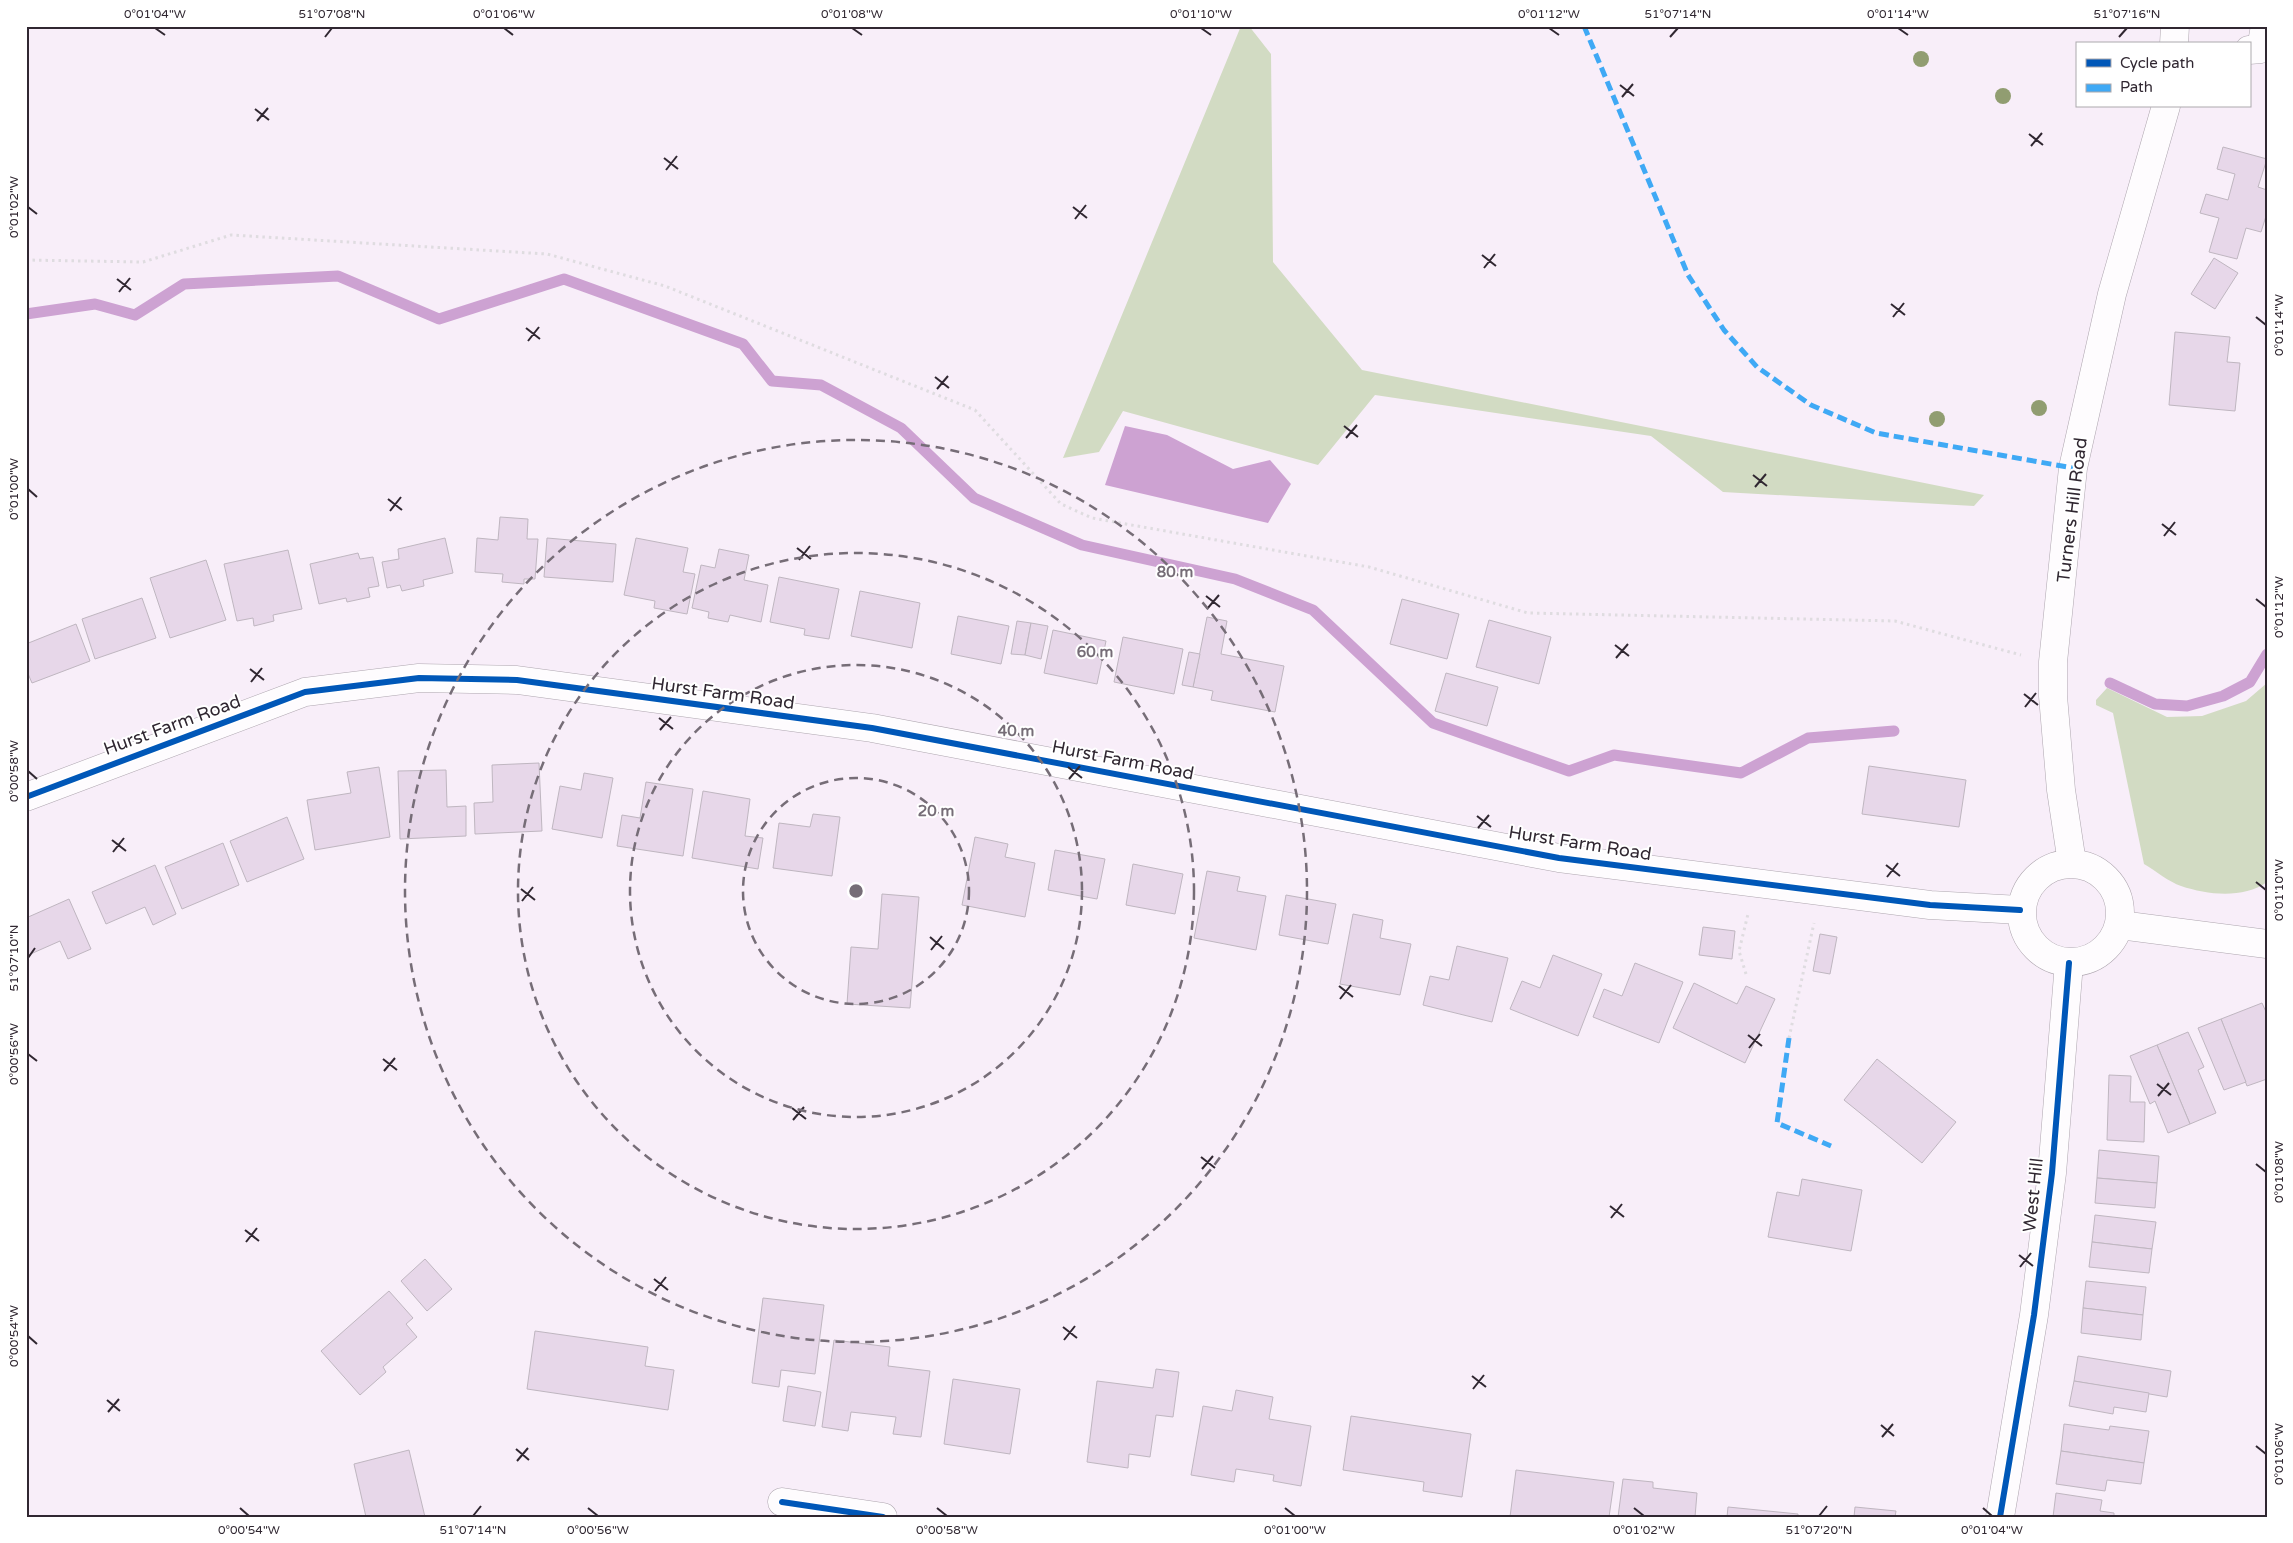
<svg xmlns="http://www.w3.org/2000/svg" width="2293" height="1543" font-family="'Varela Round',sans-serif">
<rect width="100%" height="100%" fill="#f8eef9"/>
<g fill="#d2dbc3">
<polygon points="1241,26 1249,26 1271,54 1273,262 1362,370 1984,495 1974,506 1723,492 1651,436 1375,395 1318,465 1123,411 1099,452 1063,458"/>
<path d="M2267,683V882C2243,899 2208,895 2181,886C2169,882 2156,871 2144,864L2113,713L2096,705V700L2107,688L2167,717L2202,716L2246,701Z"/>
</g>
<polygon fill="#cda2d2" points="1125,426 1167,435 1233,469 1270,460 1291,484 1268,523 1105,485"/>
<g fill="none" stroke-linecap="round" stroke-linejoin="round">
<g stroke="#cda2d2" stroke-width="11">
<polyline points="26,314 95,304 135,315 184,284 338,276 439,319 564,279 743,344 772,381 821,385 901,428 974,498 1082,545 1235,579 1313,610 1433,723 1569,771 1614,755 1741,773 1808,738 1894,731"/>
<polyline points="2110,683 2155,704 2187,706 2223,696 2250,682 2267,654"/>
</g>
</g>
<g fill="#e7d7e9" stroke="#bfb6c0">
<polygon points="2223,147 2267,159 2258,187 2267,190 2267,213 2261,232 2246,228 2237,259 2209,252 2219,218 2200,213 2206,194 2228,200 2235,174 2217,169"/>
<polygon points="2214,258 2238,273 2215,309 2191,294"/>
<polygon points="2175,332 2230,337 2227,362 2240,363 2235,411 2169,405"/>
<polygon points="500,517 528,519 527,539 538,539 535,579 524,579 524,584 502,582 503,574 475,572 477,538 498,540"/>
<polygon points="445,538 453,573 423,580 424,586 402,591 400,585 387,588 382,562 399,559 398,549"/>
<polygon points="547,538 616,544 613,582 544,577"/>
<polygon points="636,538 688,548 683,572 695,574 687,614 654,608 655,601 624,595"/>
<polygon points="719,549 749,555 744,580 768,585 761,622 730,615 728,622 708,618 709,612 692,608 701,565 715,568"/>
<polygon points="288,550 302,609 273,615 274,621 254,626 253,618 237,621 224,564"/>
<polygon points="358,553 360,559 373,557 379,586 368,588 370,597 347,602 346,598 319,604 310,564"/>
<polygon points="206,560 226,620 170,638 150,578"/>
<polygon points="779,577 839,589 829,639 804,635 805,629 770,622"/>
<polygon points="860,591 920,603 912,648 851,636"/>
<polygon points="142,598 156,638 95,659 82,619"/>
<polygon points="1402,599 1459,614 1447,659 1390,644"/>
<polygon points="958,616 1009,626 1001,664 951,654"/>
<polygon points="1207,617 1227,621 1221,654 1284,666 1275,712 1211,700 1213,691 1193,687"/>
<polygon points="1489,620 1551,637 1539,684 1476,667"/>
<polygon points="1017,621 1031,623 1025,655 1011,654"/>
<polygon points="1031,623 1048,626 1041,659 1025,655"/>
<polygon points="76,624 90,661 32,683 26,669 26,644"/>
<polygon points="1053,630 1106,641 1097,684 1044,673"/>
<polygon points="1123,637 1183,649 1174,694 1114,682"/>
<polygon points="1189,652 1200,654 1193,687 1182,685"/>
<polygon points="1446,673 1498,687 1487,726 1435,711"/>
<polygon points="539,763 542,831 475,834 474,803 493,802 492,765"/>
<polygon points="1869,766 1966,780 1959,827 1862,814"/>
<polygon points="379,767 390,837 315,850 307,800 351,793 347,772"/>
<polygon points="446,770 447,807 466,806 466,836 400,839 398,771"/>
<polygon points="584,773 613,778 602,838 552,829 560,786 581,790"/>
<polygon points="646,782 693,789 683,856 617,846 622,815 640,818"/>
<polygon points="703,791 750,799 745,836 763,838 758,869 692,858"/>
<polygon points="813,814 840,817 832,876 773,868 779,823 810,827"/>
<polygon points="287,817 304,859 247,882 230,841"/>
<polygon points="975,837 1008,844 1005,857 1035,863 1025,917 962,905"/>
<polygon points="223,843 239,885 182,909 165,867"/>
<polygon points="1055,850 1105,859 1097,899 1048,890"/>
<polygon points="1133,864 1183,874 1175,914 1126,905"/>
<polygon points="155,865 176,914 153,925 145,907 106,924 92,892"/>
<polygon points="1207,871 1240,877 1237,891 1266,896 1256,950 1194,938"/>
<polygon points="882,894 919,897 910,1008 847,1004 851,947 878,949"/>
<polygon points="1286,895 1336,904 1328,944 1279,935"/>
<polygon points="69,899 91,949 68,959 60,941 26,956 26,918"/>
<polygon points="1353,914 1383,920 1380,938 1411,944 1400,995 1340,984"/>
<polygon points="1703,927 1735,931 1732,959 1699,955"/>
<polygon points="1820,934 1837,937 1830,974 1813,971"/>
<polygon points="1457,946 1508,958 1492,1022 1423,1005 1430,976 1449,980"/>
<polygon points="1553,955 1602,974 1578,1036 1510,1009 1522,981 1540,988"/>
<polygon points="1635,963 1683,982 1659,1043 1593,1017 1604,989 1622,996"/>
<polygon points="1694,983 1737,1004 1746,986 1775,999 1745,1063 1673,1028"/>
<polygon points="2262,1003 2267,1014 2267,1079 2247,1086 2221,1019"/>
<polygon points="2221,1019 2246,1082 2224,1090 2198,1028"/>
<polygon points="2188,1032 2204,1067 2198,1070 2216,1113 2190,1124 2157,1045"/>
<polygon points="2157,1045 2190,1124 2168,1133 2155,1101 2150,1104 2130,1056"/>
<polygon points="1877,1059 1956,1122 1922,1163 1844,1100"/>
<polygon points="2109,1075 2131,1076 2130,1102 2145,1102 2144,1142 2107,1140"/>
<polygon points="2099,1150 2159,1156 2157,1183 2097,1178"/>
<polygon points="2097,1178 2157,1183 2155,1208 2095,1203"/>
<polygon points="1802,1179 1862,1190 1851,1251 1768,1237 1777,1192 1799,1196"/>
<polygon points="2095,1215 2156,1222 2152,1249 2092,1242"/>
<polygon points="2092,1242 2152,1249 2149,1273 2089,1267"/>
<polygon points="425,1259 452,1289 427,1311 401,1281"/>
<polygon points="2086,1281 2146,1287 2143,1315 2083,1308"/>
<polygon points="389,1291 413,1318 406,1324 417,1337 383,1367 386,1372 360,1395 321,1351"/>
<polygon points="763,1298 824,1305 815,1374 781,1370 779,1387 752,1383"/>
<polygon points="2083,1308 2143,1315 2141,1340 2081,1333"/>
<polygon points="535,1331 648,1347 645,1366 674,1370 668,1410 527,1389"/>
<polygon points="834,1340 890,1347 888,1366 930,1371 921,1437 893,1434 896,1417 851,1412 848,1431 822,1427"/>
<polygon points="2078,1356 2171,1371 2167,1397 2074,1381"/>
<polygon points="1156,1369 1179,1372 1173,1417 1156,1415 1150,1457 1129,1454 1128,1468 1087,1462 1097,1381 1153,1388"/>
<polygon points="953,1379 1020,1389 1010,1454 944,1444"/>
<polygon points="2074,1381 2149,1393 2146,1412 2114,1407 2113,1414 2069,1406"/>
<polygon points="788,1386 821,1392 815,1426 783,1421"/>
<polygon points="1236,1390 1273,1397 1269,1419 1311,1426 1301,1486 1273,1481 1274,1475 1236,1469 1234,1482 1191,1475 1203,1406 1232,1411"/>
<polygon points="1351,1416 1471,1434 1462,1497 1423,1491 1424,1482 1343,1470"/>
<polygon points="2064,1424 2109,1430 2110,1426 2149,1431 2144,1463 2061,1451"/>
<polygon points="409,1450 425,1517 366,1517 354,1464"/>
<polygon points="2061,1451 2144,1463 2141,1484 2107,1480 2105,1491 2056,1484"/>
<polygon points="1516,1470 1614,1482 1609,1517 1510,1517"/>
<polygon points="1623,1479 1653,1482 1653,1488 1697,1493 1695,1517 1618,1517"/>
<polygon points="2056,1493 2102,1500 2100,1511 2114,1513 2114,1517 2053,1517"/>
<polygon points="1728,1507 1798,1514 1798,1517 1727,1517"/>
<polygon points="1855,1507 1896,1511 1895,1517 1854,1517"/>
</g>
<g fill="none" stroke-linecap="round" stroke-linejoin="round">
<g stroke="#aea6af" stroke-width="29">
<g id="minor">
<polyline points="2249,50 2261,49 2265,26"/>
<polyline points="782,1502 883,1517"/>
</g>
</g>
<g stroke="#aea6af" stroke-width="29">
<g id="tertiary">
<polyline points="26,797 305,692 419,678 517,680 872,728 1559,858 1930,905 2020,910"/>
<polyline points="2000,1517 2034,1315 2052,1173 2069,963"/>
</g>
</g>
<g stroke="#aea6af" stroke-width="29">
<g id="secondary">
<polyline points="2174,44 2175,26"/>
<polyline points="2072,863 2061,790 2053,696 2053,662 2073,468 2112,294 2166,106"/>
<circle cx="2071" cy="913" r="49"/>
<polyline points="2120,925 2267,944"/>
</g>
</g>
<g stroke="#dfdce0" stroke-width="3" stroke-dasharray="2.5 4" stroke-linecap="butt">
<polyline points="26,260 143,262 231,235 547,254 665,286 975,410 1061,504 1092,518 1369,567 1528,613 1895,621 2021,655"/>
<polyline points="1746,974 1739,951 1748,914"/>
<polyline points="1789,1038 1814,923"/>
</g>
<use href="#minor" stroke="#fefcfe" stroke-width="28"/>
<use href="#tertiary" stroke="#fefcfe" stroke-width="28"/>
<use href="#secondary" stroke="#fefcfe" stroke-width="28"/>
<g stroke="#3fa9f5" stroke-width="5" stroke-dasharray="10 5" stroke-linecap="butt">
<polyline points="1584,26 1688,275 1724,330 1757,367 1811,405 1876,433 2073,468"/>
<polyline points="1789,1038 1777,1123 1831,1146"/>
</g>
<g stroke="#fff" stroke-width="9">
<g id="cycleway">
<polyline points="26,797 305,692 419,678 517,680 872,728 1559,858 1930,905 2020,910"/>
<polyline points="782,1502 883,1517"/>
<polyline points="2000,1517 2034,1315 2052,1173 2069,963"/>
</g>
</g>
<use href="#cycleway" stroke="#0057b8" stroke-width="6"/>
</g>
<g fill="#919d71">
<circle cx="1921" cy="59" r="8"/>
<circle cx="2003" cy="96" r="8"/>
<circle cx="2039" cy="408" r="8"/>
<circle cx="1937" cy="419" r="8"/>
</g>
<path fill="none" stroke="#302731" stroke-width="2" d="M155,28L165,35M504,28L513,35M852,28L862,35M1201,28L1211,35M1549,28L1559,35M1898,28L1908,35M325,37L332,28M1670,37L1678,28M2119,37L2127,28M1620,85L1634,96M1622,97L1633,84M255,109L269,120M257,121L268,108M2029,134L2043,145M2031,146L2042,133M664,158L678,169M666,170L677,156M28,207L37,214M1073,207L1087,218M1075,219L1086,205M1482,255L1496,266M1484,268L1495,254M117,279L131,290M119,292L130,278M1891,304L1905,315M1893,317L1904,303M2256,317L2266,325M526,328L540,339M528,341L539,327M935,377L949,388M937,389L948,376M1344,426L1358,437M1346,438L1357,425M1753,475L1767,486M1755,487L1766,474M28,489L37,497M388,499L402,510M390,511L401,497M2162,524L2176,535M2164,536L2175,522M797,548L811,559M799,560L810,546M1206,596L1220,607M2256,599L2266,607M1207,609L1219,595M1615,645L1629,656M1616,658L1628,644M250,669L264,680M251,682L262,668M2024,694L2038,705M2025,707L2036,693M659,718L673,729M660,730L671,717M1068,767L1082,778M28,771L37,779M1069,779L1080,766M1477,816L1491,827M1478,828L1489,815M112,840L126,851M113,852L124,838M1886,865L1900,876M1887,877L1898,863M2256,882L2266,890M521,889L535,900M522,901L533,887M930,937L944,949M931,950L942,936M28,958L35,948M1339,986L1353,997M1340,999L1351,985M1748,1035L1762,1046M1749,1048L1760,1034M28,1054L37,1061M383,1059L397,1070M384,1071L395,1058M2157,1084L2171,1095M2158,1096L2169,1083M792,1108L806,1119M793,1120L804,1107M1201,1157L1215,1168M2256,1164L2266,1172M1202,1169L1213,1156M1610,1206L1624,1217M1611,1218L1622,1204M245,1230L259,1241M246,1242L257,1228M2019,1255L2033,1266M2020,1267L2031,1253M654,1279L668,1290M655,1291L666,1277M1063,1327L1077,1338M28,1336L37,1344M1064,1340L1075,1326M1472,1376L1486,1387M1473,1389L1484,1375M107,1400L120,1411M108,1412L119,1399M1881,1425L1894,1436M1882,1437L1893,1424M2256,1446L2266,1454M516,1449L529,1460M517,1461L528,1448M240,1508L249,1516M588,1508L598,1516M937,1508L947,1516M1285,1508L1295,1516M1634,1508L1644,1516M1983,1508L1992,1516M473,1516L481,1506M1819,1516L1827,1506"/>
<g fill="none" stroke="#766d77" stroke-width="2.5" stroke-dasharray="9 6">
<circle cx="856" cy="891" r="113"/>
<circle cx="856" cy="891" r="226"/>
<circle cx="856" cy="891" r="338"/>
<circle cx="856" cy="891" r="451"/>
</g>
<g text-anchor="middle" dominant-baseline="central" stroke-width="4" stroke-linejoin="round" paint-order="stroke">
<g font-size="18" fill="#302731" stroke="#fff">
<text transform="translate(2072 510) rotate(-83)">Turners Hill Road</text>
<text transform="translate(723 693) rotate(8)">Hurst Farm Road</text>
<text transform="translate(172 725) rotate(-20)">Hurst Farm Road</text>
<text transform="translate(1123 760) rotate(11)">Hurst Farm Road</text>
<text transform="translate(1580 843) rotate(9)">Hurst Farm Road</text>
<text transform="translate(2033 1195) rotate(-84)">West Hill</text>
</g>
</g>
<circle cx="856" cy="891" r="8" fill="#766d77" stroke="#fff" stroke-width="2.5"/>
<g font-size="15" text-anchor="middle" font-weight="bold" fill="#766d77" stroke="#fff" stroke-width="4" stroke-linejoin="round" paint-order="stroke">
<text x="1175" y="577">80 m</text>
<text x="1095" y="657">60 m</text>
<text x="1016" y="736">40 m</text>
<text x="936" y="816">20 m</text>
</g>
<rect width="2293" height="1543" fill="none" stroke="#ffffff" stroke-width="55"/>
<rect x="2076" y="42" width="175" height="65" fill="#ffffff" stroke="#aca9ad"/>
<rect x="2086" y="59" width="25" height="8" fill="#0057b8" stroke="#aca9ad"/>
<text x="2120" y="68" font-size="15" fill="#302731">Cycle path</text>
<rect x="2086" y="84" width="25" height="8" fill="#3fa9f5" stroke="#aca9ad"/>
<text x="2120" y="92" font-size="15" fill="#302731">Path</text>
<rect x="28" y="28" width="2238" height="1488" fill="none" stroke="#302731" stroke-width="2"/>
<g font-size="12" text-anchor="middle" fill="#302731">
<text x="155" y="18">0°01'04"W</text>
<text x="332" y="18">51°07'08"N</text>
<text x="504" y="18">0°01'06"W</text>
<text x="852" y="18">0°01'08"W</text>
<text x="1201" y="18">0°01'10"W</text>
<text x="1549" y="18">0°01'12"W</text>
<text x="1678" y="18">51°07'14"N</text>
<text x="1898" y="18">0°01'14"W</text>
<text x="2127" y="18">51°07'16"N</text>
<text transform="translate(14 207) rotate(-90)" y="4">0°01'02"W</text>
<text transform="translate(2279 325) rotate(-90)" y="4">0°01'14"W</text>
<text transform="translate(14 489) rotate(-90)" y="4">0°01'00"W</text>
<text transform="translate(2279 607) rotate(-90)" y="4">0°01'12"W</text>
<text transform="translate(14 771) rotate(-90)" y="4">0°00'58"W</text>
<text transform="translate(2279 890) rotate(-90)" y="4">0°01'10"W</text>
<text transform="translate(14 958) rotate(-90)" y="4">51°07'10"N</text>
<text transform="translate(14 1054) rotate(-90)" y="4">0°00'56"W</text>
<text transform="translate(2279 1172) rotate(-90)" y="4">0°01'08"W</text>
<text transform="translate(14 1336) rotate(-90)" y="4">0°00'54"W</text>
<text transform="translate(2279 1454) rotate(-90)" y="4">0°01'06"W</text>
<text x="249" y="1534">0°00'54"W</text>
<text x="473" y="1534">51°07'14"N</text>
<text x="598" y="1534">0°00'56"W</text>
<text x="947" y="1534">0°00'58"W</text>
<text x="1295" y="1534">0°01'00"W</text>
<text x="1644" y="1534">0°01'02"W</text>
<text x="1819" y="1534">51°07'20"N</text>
<text x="1992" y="1534">0°01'04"W</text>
</g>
</svg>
